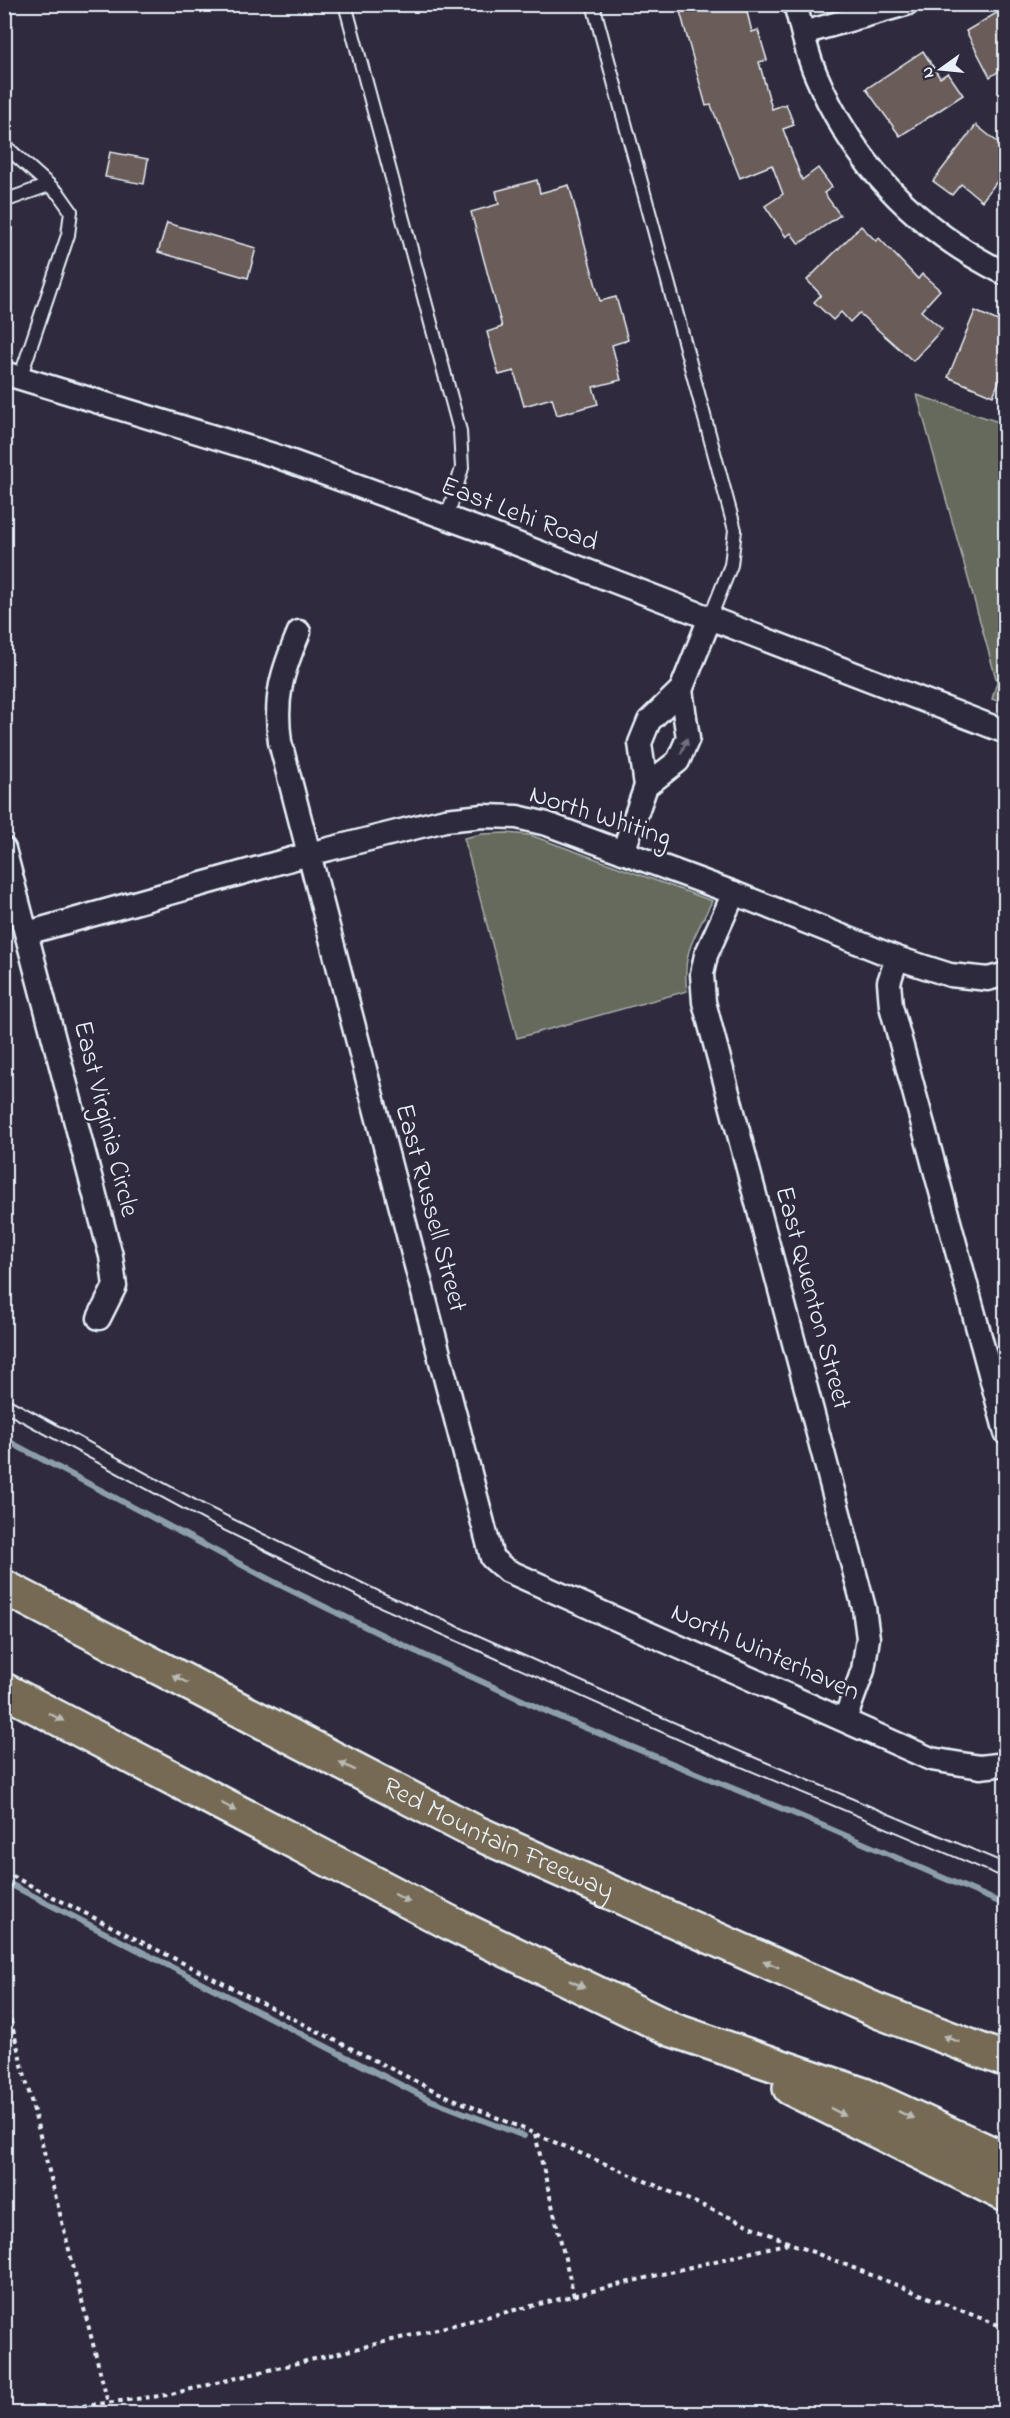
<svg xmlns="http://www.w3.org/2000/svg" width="1010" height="2418" font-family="'Indie Flower',sans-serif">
<rect width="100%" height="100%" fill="#2f2a3d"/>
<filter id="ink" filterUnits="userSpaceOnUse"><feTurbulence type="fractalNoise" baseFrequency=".0167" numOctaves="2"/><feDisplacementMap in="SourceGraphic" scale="12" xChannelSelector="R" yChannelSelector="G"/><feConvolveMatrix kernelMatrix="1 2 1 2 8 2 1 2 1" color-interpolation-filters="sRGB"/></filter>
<g filter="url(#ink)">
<g fill="#656a5c" stroke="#a6aeaa" stroke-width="1.5">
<polygon points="917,395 1005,424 1005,704 992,699 997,682"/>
<path d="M506,833L530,835L712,901C696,935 681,952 687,991L517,1038L464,838L482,834Z"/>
</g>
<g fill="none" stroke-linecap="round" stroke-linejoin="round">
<g stroke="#8c9eab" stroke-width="6">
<polyline points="4,1439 278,1584 413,1650 559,1717 805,1818 1006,1905"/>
<polyline points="4,1881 428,2099 524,2136"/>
</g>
</g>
<g fill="#6b5c59" stroke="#e8f1f8" stroke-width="1.5">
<polygon points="678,4 745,4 752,32 758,30 767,60 759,62 772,109 786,104 794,125 783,129 802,180 818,168 832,187 824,193 840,215 799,244 791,233 786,237 765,206 783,194 772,165 740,178 711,105 706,106"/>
<polygon points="1005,8 1005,67 990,77 966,31"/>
<polygon points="923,51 940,78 948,73 963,95 900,136 866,89"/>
<polygon points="976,125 1005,148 1005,171 982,201 961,184 952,195 933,181"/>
<polygon points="110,152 148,159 144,184 105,177"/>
<polygon points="537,180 540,193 569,185 600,301 616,297 628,340 612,345 621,380 593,387 598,404 557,415 552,398 524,406 514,371 499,375 487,332 502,327 471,212 499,204 496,191"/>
<polygon points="167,223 256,248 248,278 158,252"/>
<polygon points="861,226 876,241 879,238 918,279 922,274 940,290 921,311 942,329 913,361 859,313 850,322 841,312 833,320 814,302 821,295 807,280"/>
<polygon points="975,311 1005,324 1005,367 993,396 948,377"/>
</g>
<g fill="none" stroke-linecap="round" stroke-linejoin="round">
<g stroke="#e8f1f8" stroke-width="16">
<g id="lane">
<polyline points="345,4 460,431 462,468 447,518"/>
<polyline points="593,4 735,530 731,565 710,618"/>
<polyline points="4,145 59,194 71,211 68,235 20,378"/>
<polyline points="4,201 49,185"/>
<polyline points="4,1404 209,1515 377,1598 719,1750 1006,1871"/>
</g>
</g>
<g stroke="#e8f1f8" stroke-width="27">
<g id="street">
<path d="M795,4C802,28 806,53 816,75C854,165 919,231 1006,274"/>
<polyline points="803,33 906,4"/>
<polyline points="4,373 273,455 486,532 1006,732"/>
<path d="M299,632C282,672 274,697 280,742L492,1558L506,1570L931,1759L980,1767L1006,1764"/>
<polyline points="646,786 678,761 688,738 681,690"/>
<polyline points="4,849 111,1256 115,1286 99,1318"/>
<polyline points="623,852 646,786 640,743 649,721 681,690 710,618"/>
<polyline points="734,893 706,955 702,974 704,1002 864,1608 868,1638 863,1670 845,1719"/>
<polyline points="27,933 309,854 445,820 483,816 517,817 547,824 734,893 897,958 950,975 988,979 1006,974"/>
<polyline points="897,958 889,982 891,1006 1006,1433"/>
</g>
</g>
<g stroke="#e8f1f8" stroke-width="38">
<g id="highway">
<path id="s1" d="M4,1587L475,1832L878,2011L1006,2060"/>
<polyline points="4,1690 454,1925 673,2030 864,2095 1006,2160"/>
<polyline points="790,2088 1006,2195"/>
</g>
</g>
<g stroke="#e8f1f8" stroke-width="4" stroke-dasharray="4.5 4.5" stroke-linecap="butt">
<polyline points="4,1872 435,2091 790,2243 1006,2328"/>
<polyline points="4,1994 108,2403"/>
<polyline points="535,2134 574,2296"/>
<polyline points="20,2414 167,2395 789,2243"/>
</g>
<use href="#lane" stroke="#2f2a3d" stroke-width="12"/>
<use href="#street" stroke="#2f2a3d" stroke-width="22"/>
<use href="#highway" stroke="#766a54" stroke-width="33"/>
</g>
<defs><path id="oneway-solid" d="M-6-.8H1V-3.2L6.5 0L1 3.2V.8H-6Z" transform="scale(1.5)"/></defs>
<use fill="#70707e" href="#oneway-solid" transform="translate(684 746) rotate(-69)"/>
<g fill="#babbb6">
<use href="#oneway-solid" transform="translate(180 1679) rotate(-152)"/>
<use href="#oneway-solid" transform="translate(56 1717) rotate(28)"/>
<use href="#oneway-solid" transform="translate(347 1766) rotate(-153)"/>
<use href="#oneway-solid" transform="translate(229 1807) rotate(28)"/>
<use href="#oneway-solid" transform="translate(402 1898) rotate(28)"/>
<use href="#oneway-solid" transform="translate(771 1964) rotate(-156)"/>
<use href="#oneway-solid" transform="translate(577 1984) rotate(26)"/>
<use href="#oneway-solid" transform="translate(951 2039) rotate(-159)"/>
<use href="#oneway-solid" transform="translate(838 2112) rotate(27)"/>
<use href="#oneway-solid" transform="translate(906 2115) rotate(25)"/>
</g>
</g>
<g text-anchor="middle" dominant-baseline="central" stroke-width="5" stroke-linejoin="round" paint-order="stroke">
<g font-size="27" fill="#e8f1f8" stroke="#2f2a3d">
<text transform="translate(519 515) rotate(21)">East Lehi Road</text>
<text transform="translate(600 817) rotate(18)">North Whiting</text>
<text transform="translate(105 1119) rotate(76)">East Virginia Circle</text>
<text transform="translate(430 1208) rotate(75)">East Russell Street</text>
<text transform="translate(812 1298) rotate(75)">East Quenton Street</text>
<text transform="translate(765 1653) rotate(24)">North Winterhaven</text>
<text stroke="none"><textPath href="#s1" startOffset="555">Red Mountain Freeway</textPath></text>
</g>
</g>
<rect width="1010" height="2418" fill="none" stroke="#2f2a3d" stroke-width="24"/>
<rect x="12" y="12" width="986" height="2394" fill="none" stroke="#e8f1f8" stroke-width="2" filter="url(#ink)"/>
<g transform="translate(941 69) rotate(255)" stroke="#2f2a3d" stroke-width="4.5" paint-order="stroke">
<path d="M0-4.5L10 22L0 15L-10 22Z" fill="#e8f1f8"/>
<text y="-9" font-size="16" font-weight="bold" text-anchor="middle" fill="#e8f1f8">N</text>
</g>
</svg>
